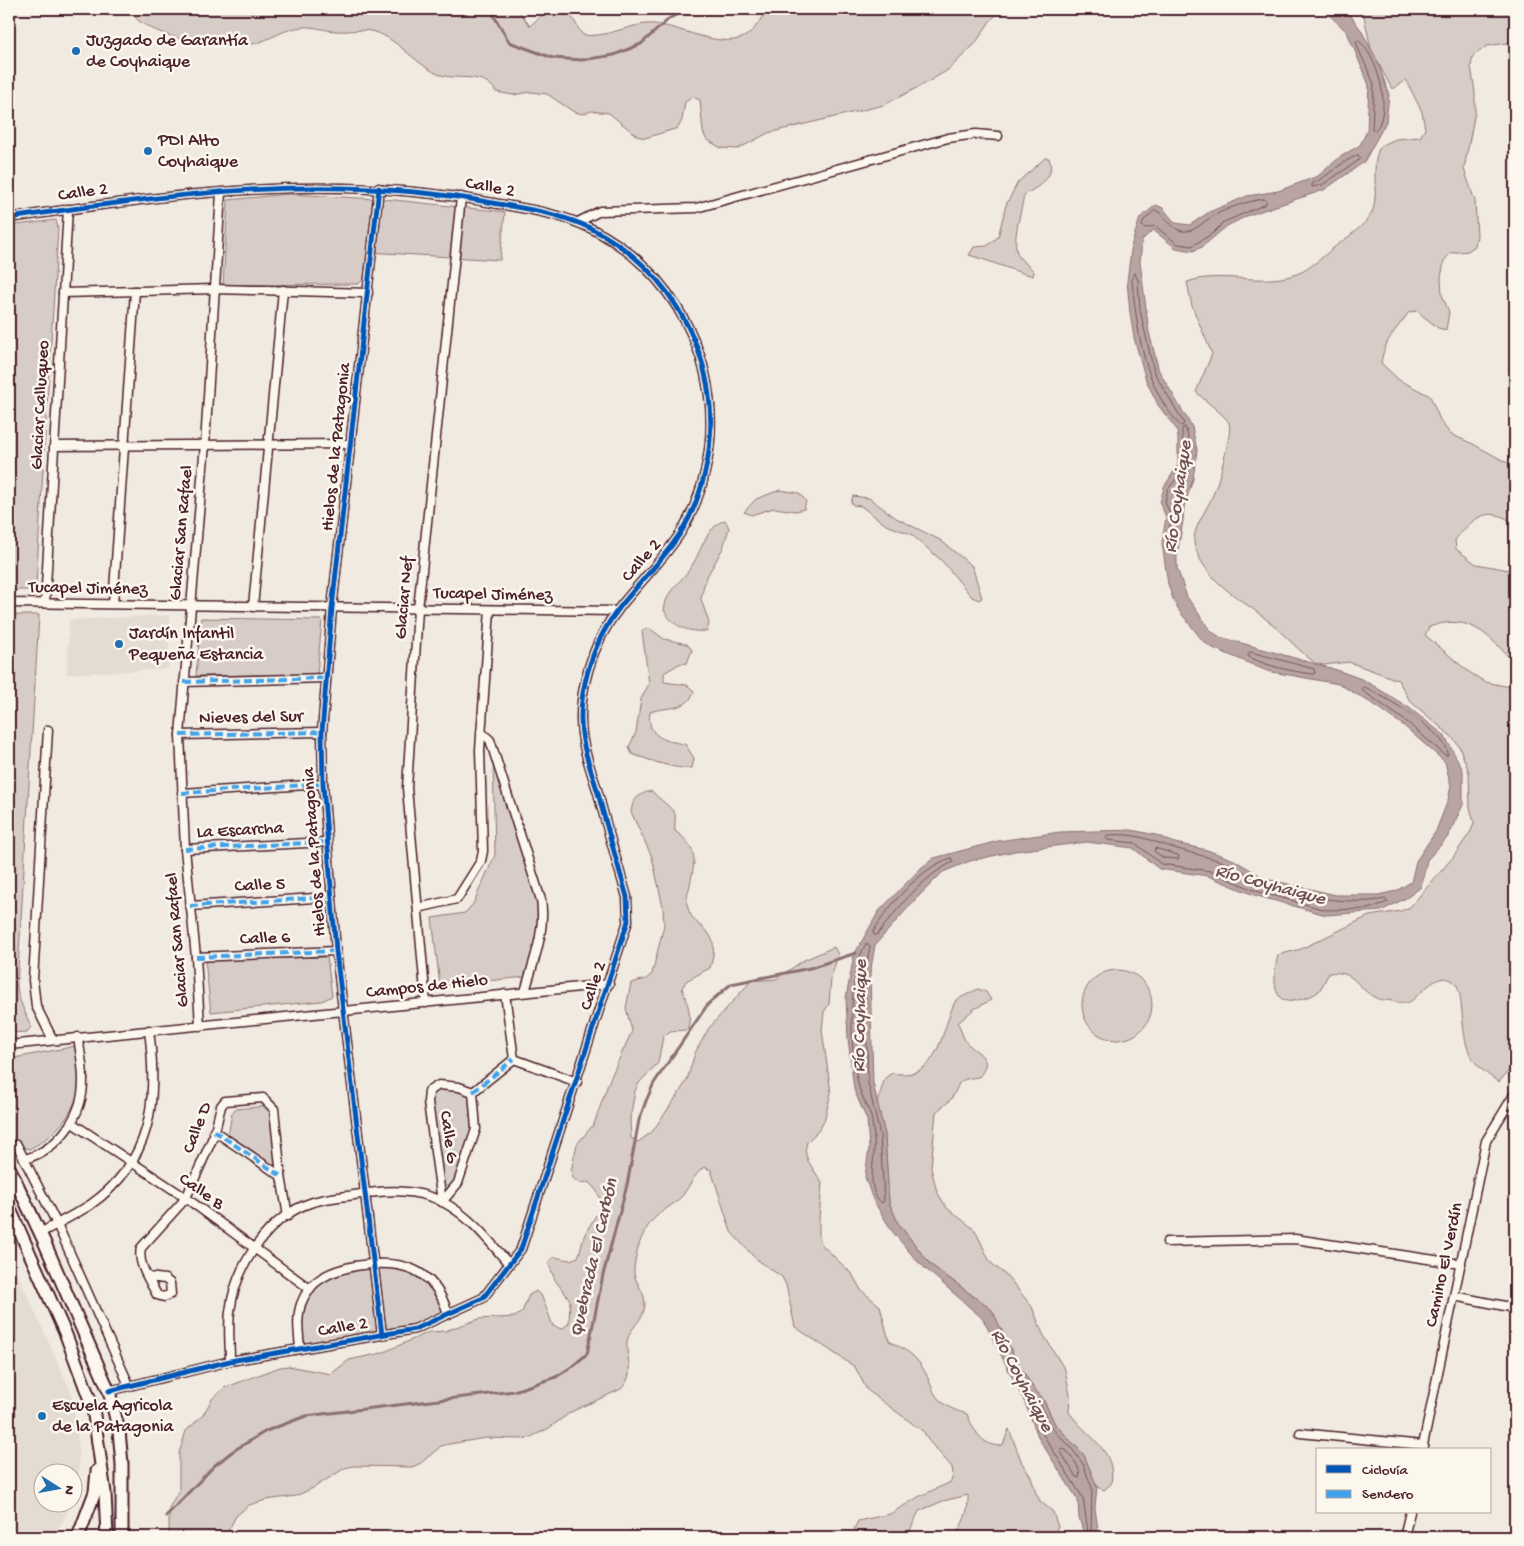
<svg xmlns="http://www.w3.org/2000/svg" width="1524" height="1546" font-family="'Gochi Hand',sans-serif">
<rect width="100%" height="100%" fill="#f0eae0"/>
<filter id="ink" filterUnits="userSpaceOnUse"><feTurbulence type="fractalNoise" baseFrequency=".02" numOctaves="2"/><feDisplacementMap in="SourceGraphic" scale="10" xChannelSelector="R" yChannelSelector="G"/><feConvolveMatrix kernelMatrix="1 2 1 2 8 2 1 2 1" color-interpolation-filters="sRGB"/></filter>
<g filter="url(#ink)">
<g fill="#e4dbd2">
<polygon points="170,615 168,669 67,674 69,620"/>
<polygon points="9,1255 71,1392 78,1440 79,1475 73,1497 72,1474 42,1474 42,1504 70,1504 68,1512 53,1537 9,1537"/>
</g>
<g fill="#d8ccc6" stroke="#917678">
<path d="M130,9H517L530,26C539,18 554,0 567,12C574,17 577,28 583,35C605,38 625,26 646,24C674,21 725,55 750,33C757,27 762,16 768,9H1010L996,15L990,21L975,44L948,70L926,83L884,105L768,133L738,149L721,148L706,139L703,132L700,100L693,97L685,102L682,120L678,128L645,138L637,136L609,113L591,111L583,114L574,112L547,94L530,92L513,95L496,92C484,70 458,82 438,74C415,64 394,35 371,31C359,29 348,32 337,31C326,31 314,26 303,27C285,28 270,40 253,44C222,50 165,40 139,21C135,18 133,13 130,9Z"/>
<path d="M1360,9H1515V42L1487,46L1473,56L1471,66L1475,92V112L1464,169L1475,201L1477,236L1475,246L1468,251L1450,253L1444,261L1441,278L1442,295L1449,312L1446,330L1438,328L1417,311L1409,312C1395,332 1385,338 1381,363L1399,380L1430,396L1440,420L1450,434L1473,444L1506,462L1515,471V524C1487,504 1473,518 1455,540L1456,549L1476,564L1515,571V664C1489,636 1471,612 1429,627L1425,635L1469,672L1485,682L1515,688V1063L1499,1082C1462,1059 1466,1044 1461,1004C1460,997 1460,988 1455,983C1440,968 1422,993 1411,1001C1406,1005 1398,1002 1392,1001C1387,1000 1378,1000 1374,997C1355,986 1355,970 1329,973C1326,978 1323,986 1319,991C1314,996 1305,998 1298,1000C1269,1009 1274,971 1278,955L1301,949L1369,916L1401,911L1410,907L1454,856L1471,831L1474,823L1470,807L1469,772L1459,746L1451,736L1410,701L1398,680L1349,662L1323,665L1315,663C1300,652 1289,639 1275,627C1248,601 1208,587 1195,547C1190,531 1206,512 1212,497C1219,481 1223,464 1227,446C1228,439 1231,430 1229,423C1227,417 1203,399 1196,392L1212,354L1192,306L1187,282C1222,270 1262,287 1297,274C1313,268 1327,252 1341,242C1351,235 1369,222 1373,210C1379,189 1370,168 1380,146L1396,139L1420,137L1425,129L1422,112L1406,80L1392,89L1371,49L1364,16Z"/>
<path d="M1045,158H1049C1056,178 1039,186 1024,195C1022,211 1009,245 1020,258C1024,263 1030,266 1034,272L1033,276C1010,270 991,261 969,255L974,247L987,246L998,237L1006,205L1018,182Z"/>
<polygon points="289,194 395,200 505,212 500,260 368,252 365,279 358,284 223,285 228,200"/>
<polygon points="56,220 58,228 36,584 30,590 9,590 9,226"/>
<polygon points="780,490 799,493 806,501 804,509 796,511 774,508 751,515 744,512 756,499"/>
<polygon points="853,496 869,498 896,518 940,540 972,566 982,598 979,600 972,597 942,561 911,534 886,525 861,506 853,505 851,502"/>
<path d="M725,520L729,528L723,548L705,580L701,599L709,623L707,631C688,633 672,626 664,610C668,586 680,585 691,567C702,551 705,528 725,520Z"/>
<polygon points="9,615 39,615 17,987 19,998 31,1027 27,1032 9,1033"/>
<polygon points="201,618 322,620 317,674 196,676"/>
<path d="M649,628L664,639L687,644L692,650L687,663L679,664L664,673V682L687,685L694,691C688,712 666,706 650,712C646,737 665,741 685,744L694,758L692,768C676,770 649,760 632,754L629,747L636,732L641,699L649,684L642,631Z"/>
<polygon points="493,760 538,895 542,923 525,977 440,986 432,918 465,913 473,904 495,855"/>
<path d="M652,791C656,797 674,809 675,814C676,819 674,825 675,831C700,849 695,861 689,889C688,893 686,900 687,904C692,934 724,923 710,968L686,981L682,988C687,1002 693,1015 687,1030L670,1031L663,1037L658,1063L639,1083L635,1091L630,1119L631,1138L638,1142L652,1132L679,1093L687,1080L695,1053L709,1028L751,981L776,979L804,960L834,947L838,954L831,979L829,1004L824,1012L822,1030L831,1093L824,1121L820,1129L807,1142L805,1151L808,1161L822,1183L819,1219V1237L822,1245L852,1274L861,1290L880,1306L889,1341C898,1346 909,1351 916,1359C938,1384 924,1402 967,1414C973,1430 984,1449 1003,1445L1009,1429L1022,1463L1031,1477L1036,1493L1040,1501L1053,1512L1058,1527L1051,1537H954C963,1524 969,1512 968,1495L943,1501L919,1511L908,1535L904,1537L859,1535L854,1529L858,1521L890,1514L920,1496L951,1482L953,1474L952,1467L928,1440L924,1432L867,1390L855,1367L795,1327L786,1285L782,1277L755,1258L731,1232L711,1170L704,1167C694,1175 690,1185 683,1195C676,1203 667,1208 659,1214C643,1227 636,1248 634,1269C633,1282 645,1290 645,1304C645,1320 629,1327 627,1342C626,1359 636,1374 621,1389L571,1412L549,1428L531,1437L521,1439L486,1438L449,1444L441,1446L421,1463L412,1467L353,1466L345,1468L313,1488L296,1496L266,1500L249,1505L236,1516L225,1537H169V1508L179,1490V1453L186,1431L203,1415L212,1399L224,1388L280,1367L288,1366L331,1374L349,1360L382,1353L429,1332L445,1331L479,1319L515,1317L522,1312L529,1295L536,1291L542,1297L553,1326L562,1329L569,1323L570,1300L555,1280L548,1262L554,1257L570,1260L578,1257C581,1249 582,1241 585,1234C595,1214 612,1202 588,1182L579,1183L573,1178L571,1171L577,1144L594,1124L609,1081L632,1031L626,1008L631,983L646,979L652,974L664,925L663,907L652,857L631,812C632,800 639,793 652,791Z"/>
<polygon points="327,957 332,996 322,1001 211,1012 205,960"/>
<circle cx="1117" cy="1005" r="35"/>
<path d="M978,989L986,992L991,1000L974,1009L958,1023C961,1029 962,1036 966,1042C977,1054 995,1057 979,1077C954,1080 962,1082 951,1099C947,1104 940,1108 936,1112L931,1168L937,1192L947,1208L975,1230L990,1262L1009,1278L1032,1307L1043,1334L1065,1370L1070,1395L1069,1412C1087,1438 1117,1449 1111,1484L1104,1490L1097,1487L1084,1455L1055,1424L1043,1399L1032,1386L1014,1356L992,1310L930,1264L898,1223L889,1202L885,1135L877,1103L885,1078L892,1073C941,1082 940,1030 956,1000Z"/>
<path d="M76,1046C77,1055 81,1067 80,1077C79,1109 57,1136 29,1149L22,1147L13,1138L9,1129V1059Z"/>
<polygon points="440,1088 459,1089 471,1094 473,1129 455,1182 444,1197 431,1102 432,1094"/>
<polygon points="268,1106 272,1107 277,1169 228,1136 232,1113 235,1109"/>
<path d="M372,1266L379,1334L302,1347C299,1315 306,1286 337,1272C347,1268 361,1268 372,1266Z"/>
<path d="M376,1266C418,1266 426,1276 444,1312L415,1326L385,1332Z"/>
</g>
<polygon fill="#b8a4a2" stroke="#8c6f72" points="1323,9 1346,9 1361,30 1378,62 1389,95 1386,122 1364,162 1324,190 1249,215 1227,226 1202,247 1193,251 1176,248 1153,230 1142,240 1140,262 1149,332 1159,371 1192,427 1197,450 1193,479 1184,507 1183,521 1177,556 1177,568 1187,597 1211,631 1220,637 1337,670 1364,680 1408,707 1444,735 1463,770 1463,805 1447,838 1427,860 1421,887 1408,897 1381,911 1326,915 1254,895 1208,876 1159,869 1133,848 1087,842 1015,851 970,861 943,872 915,900 875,945 870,974 873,1083 885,1135 889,1202 898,1223 930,1264 992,1310 1014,1356 1032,1386 1043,1399 1055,1424 1084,1455 1097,1487 1095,1508 1099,1537 1085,1537 1079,1518 1078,1500 1039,1439 1025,1403 983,1319 917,1261 892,1231 873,1200 865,1177 869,1148 867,1120 854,1090 848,1038 846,998 854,955 879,911 922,867 934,858 998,841 1060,832 1131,830 1156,835 1175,843 1207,850 1234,860 1266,879 1336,895 1378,895 1396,891 1411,882 1416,861 1436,831 1448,800 1451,786 1445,762 1404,726 1378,707 1339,684 1267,671 1211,647 1203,641 1180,612 1173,599 1168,584 1162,543 1166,517 1160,503 1164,487 1178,465 1178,438 1177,430 1158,405 1146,380 1134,338 1130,313 1127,281 1132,243 1140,218 1156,205 1163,208 1175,223 1190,225 1209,212 1247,196 1278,191 1318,176 1340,157 1360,145 1367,131 1369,85 1347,32"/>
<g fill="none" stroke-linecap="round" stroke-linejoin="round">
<g stroke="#76545b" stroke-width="1">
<path d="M1358,40C1378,56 1393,110 1375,131L1372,129L1374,84L1358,48L1356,42Z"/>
<path d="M1358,155L1361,158L1356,162L1322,185L1312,187V184C1330,175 1339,163 1358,155Z"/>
<path d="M1264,199L1266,201V204L1224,222L1213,233L1192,246L1178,244L1155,226L1145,228L1142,226L1144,220L1155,210C1167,215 1169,228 1182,231C1195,233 1203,221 1213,216C1228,208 1247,201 1264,199Z"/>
<path d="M1135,273L1138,280L1140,310L1154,372L1184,423L1182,426C1177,424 1174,417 1170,413C1142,375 1137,326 1132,281Z"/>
<polygon points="1185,427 1192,450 1191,466 1181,496 1173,548 1170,550 1168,543 1171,516 1165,502 1168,489 1179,476 1183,467 1182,429"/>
<path d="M1251,652L1314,669L1315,673L1313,674C1290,671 1270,667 1249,657L1248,654Z"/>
<path d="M1365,687C1384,697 1448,732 1448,755H1445L1407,722L1363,691L1362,688Z"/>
<path d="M1108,835C1138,833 1148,840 1174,848C1193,854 1211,857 1229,864C1241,868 1250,878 1262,882C1294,896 1351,906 1385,899L1388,902L1368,909L1326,910L1256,891L1210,871L1161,864L1135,843L1108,840L1106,837Z"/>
<polygon points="1155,848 1178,855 1179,859 1164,858 1155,852"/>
<path d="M951,858L953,862C923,876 898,908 877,935H874L873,932C889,905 921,867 951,858Z"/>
<path d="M866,944L870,946L865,974L868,1083L880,1136L884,1200L882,1203C866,1190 874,1166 874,1149C875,1140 873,1131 872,1122C871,1111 863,1101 860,1090C849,1057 847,973 866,944Z"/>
<polygon points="1028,1392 1039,1402 1056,1433 1070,1446 1083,1464 1092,1488 1091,1533 1088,1532 1083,1498 1044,1436 1026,1395"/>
<path d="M1061,1449L1066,1450C1072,1458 1082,1468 1079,1478L1076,1477L1061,1452Z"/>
</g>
<g stroke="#8c6f72" stroke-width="3">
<polyline points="490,9 509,42 553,58 582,60 614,55 641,44 670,18 688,9"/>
<polyline points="166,1516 214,1466 233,1451 266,1431 306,1416 514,1391 556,1377 573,1366 587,1354 603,1275 627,1185 639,1120 646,1101 654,1083 708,1004 731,984 810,968 856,953"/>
</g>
<g stroke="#4a1f2b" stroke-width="11">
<g id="street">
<polyline points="379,188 332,608 322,732 323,784 336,951 382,1335"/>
<path d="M9,218C172,194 328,172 493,203C527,209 559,213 590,228C631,248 664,281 685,321C710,367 717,421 705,472C691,536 658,560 620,607C592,642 575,697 583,741C586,758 593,776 598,793C607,828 617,862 627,897L628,921L521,1249L483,1298L415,1329L230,1361L109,1391"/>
<polyline points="578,222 600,211 696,208 948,138 976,134 998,136"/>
<polyline points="63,293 215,289 368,293"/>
<polyline points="54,446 351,444"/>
<polyline points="9,603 617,611"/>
<polyline points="45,603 68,209"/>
<polyline points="113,604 135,291"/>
<polyline points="253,607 283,290"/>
<polyline points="184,682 325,678"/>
<polyline points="48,730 33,980 36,1006 53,1040"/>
<path d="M481,732L490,740L541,900C546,932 533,962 525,992"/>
<polyline points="180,735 322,732"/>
<polyline points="182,793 323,784"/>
<polyline points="185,849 327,842"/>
<polyline points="190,906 331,897"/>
<polyline points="418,908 457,899 481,861 483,851 480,750 490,610"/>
<polyline points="196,957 336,951"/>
<polyline points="505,994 514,1059 577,1082"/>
<polyline points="426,1003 407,788 418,609 461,197"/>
<polyline points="200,1026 196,957 185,849 180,735 205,444 221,193"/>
<polyline points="9,1045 609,984"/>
<polygon points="439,1085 459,1087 473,1092 476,1129 458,1183 442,1202 428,1102 429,1091"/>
<polyline points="473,1092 514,1059"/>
<polyline points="72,1123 186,1198 310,1289"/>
<polyline points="214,1131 281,1176"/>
<polyline points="17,1145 57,1224 129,1385"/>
<path d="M25,1159C59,1149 84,1115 83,1079C83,1065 80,1051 78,1037"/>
<path d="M40,1233C57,1224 74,1215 90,1205C153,1161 158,1100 149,1030"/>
<polyline points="1167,1242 1295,1239 1461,1264"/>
<path d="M148,1277L165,1279L170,1283L171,1294L164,1297L157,1295C150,1281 137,1264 141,1248L186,1198L214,1135L221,1106L225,1101L263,1098L274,1109L281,1176L288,1216"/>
<polyline points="1454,1296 1515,1308"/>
<path d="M300,1349C299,1334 296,1319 301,1304C310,1279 331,1271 355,1266C399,1259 434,1266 448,1314"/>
<path d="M230,1361C230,1345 228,1328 230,1312C235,1267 268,1216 313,1202C326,1198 341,1197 354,1195C384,1190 416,1188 443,1202C472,1218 488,1240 509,1264"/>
<polyline points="1300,1433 1423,1445"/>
<polyline points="1422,1450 1486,1141 1515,1093"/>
<polyline points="1404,1537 1410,1512"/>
</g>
</g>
<g stroke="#4a1f2b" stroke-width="15">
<g id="secondary">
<polyline points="9,1167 43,1239 109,1391 119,1431 122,1464 122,1537"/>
<polyline points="9,1207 66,1335 93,1408 105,1493 107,1537"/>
<polyline points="78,1537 95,1492 97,1471"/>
</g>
</g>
<use href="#street" stroke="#fbf7ec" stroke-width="8"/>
<use href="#secondary" stroke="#fbf7ec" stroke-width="11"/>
<g stroke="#40a2eb" stroke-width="4" stroke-dasharray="8 4" stroke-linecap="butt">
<polyline points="184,682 325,678"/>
<polyline points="180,735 322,732"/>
<polyline points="182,793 323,784"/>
<polyline points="185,849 327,842"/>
<polyline points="190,906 331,897"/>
<polyline points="196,957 336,951"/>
<polyline points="473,1092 514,1059"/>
<polyline points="214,1131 281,1176"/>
</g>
<g stroke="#fbf7ec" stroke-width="8">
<g id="cycleway">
<polyline points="379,188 332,608 322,732 323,784 336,951 382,1335"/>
<path d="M9,218C172,194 328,172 493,203C527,209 559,213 590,228C631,248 664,281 685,321C710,367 717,421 705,472C691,536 658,560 620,607C592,642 575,697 583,741C586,758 593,776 598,793C607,828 617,862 627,897L628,921L521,1249L483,1298L415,1329L230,1361L109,1391"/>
</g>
</g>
<use href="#cycleway" stroke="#0057b8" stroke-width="5"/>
</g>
</g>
<g fill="#1f6fb2" stroke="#fbf7ec" stroke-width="2">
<circle cx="76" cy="51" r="5"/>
<circle cx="148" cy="151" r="5"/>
<circle cx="119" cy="644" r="5"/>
<circle cx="42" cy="1416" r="5"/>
</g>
<g text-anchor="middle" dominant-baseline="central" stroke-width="5" stroke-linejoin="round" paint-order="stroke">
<g font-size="18" fill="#4a1f2b" stroke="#fbf7ec" text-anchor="start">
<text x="86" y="41">Juzgado de Garantía<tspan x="86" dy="21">de Coyhaique</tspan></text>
<text x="158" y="141">PDI Alto<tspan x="158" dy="21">Coyhaique</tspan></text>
<text x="129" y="634">Jardín Infantil<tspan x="129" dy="21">Pequeña Estancia</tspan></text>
<text x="52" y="1406">Escuela Agricola<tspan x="52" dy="21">de la Patagonia</tspan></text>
</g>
<g font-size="18" fill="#4a1f2b" stroke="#fbf7ec">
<text transform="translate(490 188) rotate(10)">Calle 2</text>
<text transform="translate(83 193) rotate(-8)">Calle 2</text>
<text transform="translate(41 405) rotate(-87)">Glaciar Calluqueo</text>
<text transform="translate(337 447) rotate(-84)">Hielos de la Patagonia</text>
<text transform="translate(182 533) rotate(-85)">Glaciar San Rafael</text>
<text transform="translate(642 561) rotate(-49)">Calle 2</text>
<text transform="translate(88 589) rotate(1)">Tucapel Jiménez</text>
<text transform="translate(493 595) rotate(1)">Tucapel Jiménez</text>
<text transform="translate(405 598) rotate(-85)">Glaciar Nef</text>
<text transform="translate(251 718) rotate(-1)">Nieves del Sur</text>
<text transform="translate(240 831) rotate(-3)">La Escarcha</text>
<text transform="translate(315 852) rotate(-94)">Hielos de la Patagonia</text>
<text transform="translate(260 886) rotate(-3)">Calle 5</text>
<text transform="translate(265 939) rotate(-2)">Calle 6</text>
<text transform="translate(178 940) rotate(-95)">Glaciar San Rafael</text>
<text transform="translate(594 986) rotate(-72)">Calle 2</text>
<text transform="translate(427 987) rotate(-6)">Campos de Hielo</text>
<text transform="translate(198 1128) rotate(-69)">Calle D</text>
<text transform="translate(448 1137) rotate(82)">Calle G</text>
<text transform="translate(201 1192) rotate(35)">Calle B</text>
<text transform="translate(1445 1265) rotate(-78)">Camino El Verdín</text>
<text transform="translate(343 1328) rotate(-10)">Calle 2</text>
</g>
<g font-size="19" font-style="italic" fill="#704e55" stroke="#fbf7ec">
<text transform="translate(1179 497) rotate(-82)">Río Coyhaique</text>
<text transform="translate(1270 886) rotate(15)">Río Coyhaique</text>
<text transform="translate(861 1016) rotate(-89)">Río Coyhaique</text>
<text transform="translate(595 1258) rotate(-77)">Quebrada El Carbón</text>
<text transform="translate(1021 1381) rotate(62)">Río Coyhaique</text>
</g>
</g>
<rect width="1524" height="1546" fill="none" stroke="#fbf7ec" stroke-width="30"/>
<rect x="15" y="15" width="1494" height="1516" fill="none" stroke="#4a1f2b" stroke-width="2" filter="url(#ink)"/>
<rect x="1316" y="1448" width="175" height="65" fill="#fbf7ec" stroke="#b4a19f"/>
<rect x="1326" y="1465" width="25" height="8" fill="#0057b8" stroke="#b4a19f"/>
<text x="1362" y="1474" font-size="15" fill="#4a1f2b">Ciclovía</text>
<rect x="1326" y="1490" width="25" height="8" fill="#40a2eb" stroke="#b4a19f"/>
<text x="1362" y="1498" font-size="15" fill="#4a1f2b">Sendero</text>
<g transform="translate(58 1488) rotate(101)"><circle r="24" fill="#fbf7ec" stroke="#b4a19f"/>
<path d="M0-4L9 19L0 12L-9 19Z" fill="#1f6fb2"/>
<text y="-8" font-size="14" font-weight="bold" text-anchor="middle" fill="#4a1f2b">N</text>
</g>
</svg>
